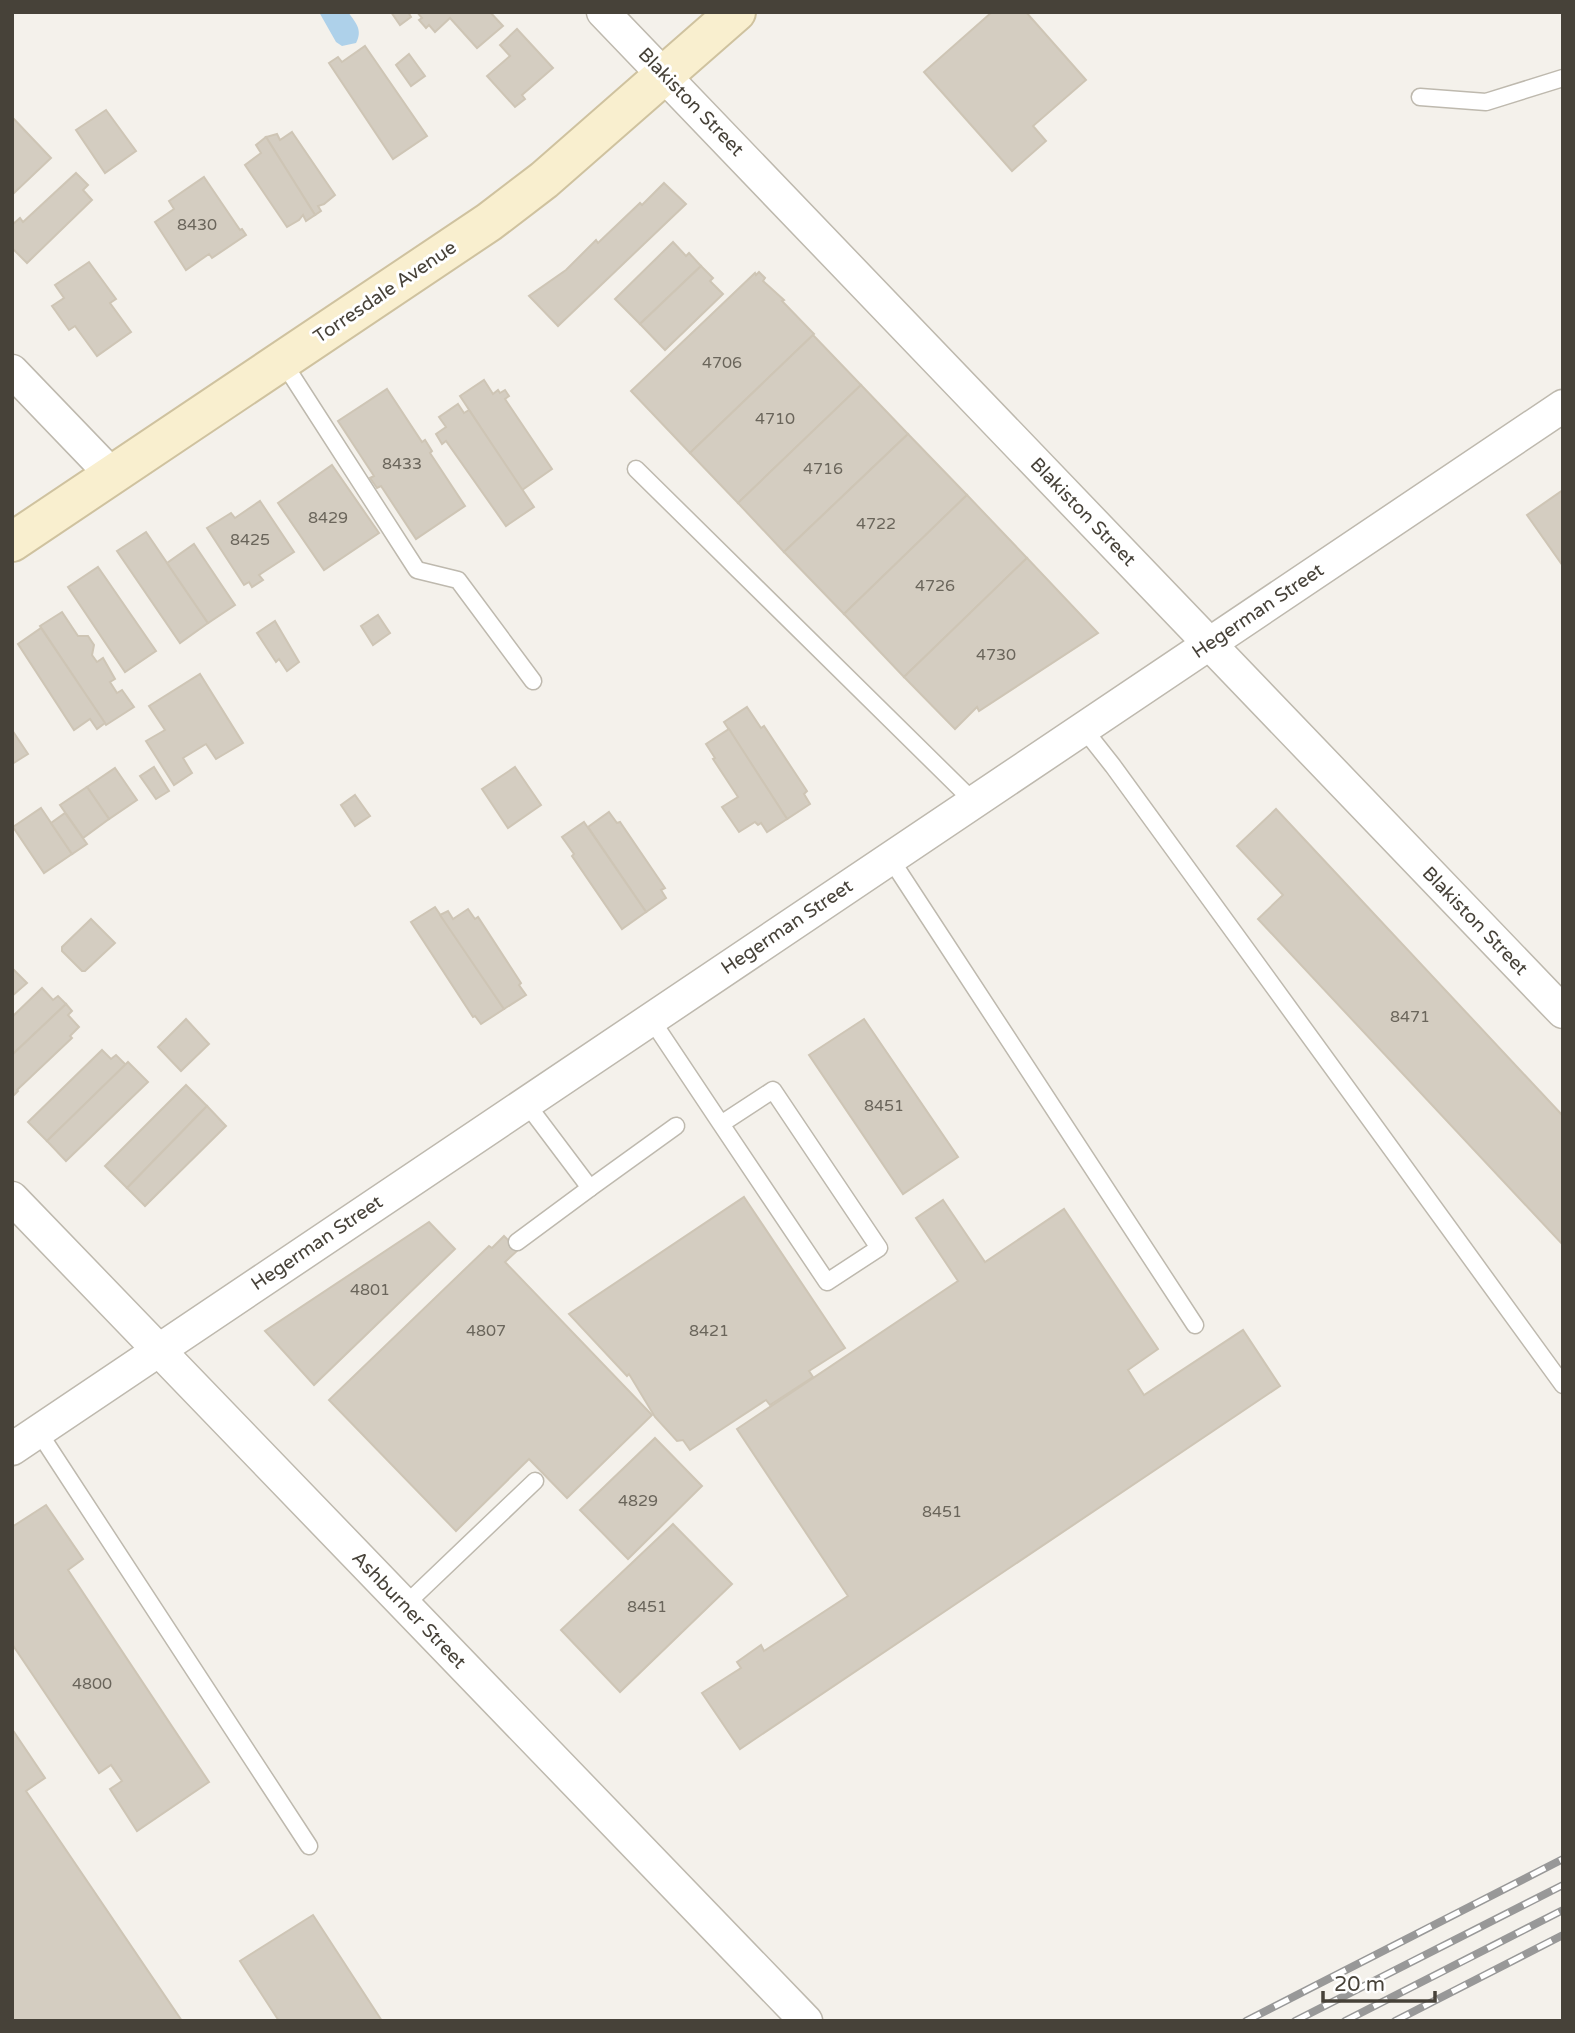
<svg xmlns="http://www.w3.org/2000/svg" width="1575" height="2033" font-family="'Varela Round',sans-serif">
<rect width="100%" height="100%" fill="#f4f1eb"/>
<path fill="#aed1ea" d="M319,12H348C356,23 363,30 356,43L342,46L336,42Z"/>
<g fill="#d4cdc1" stroke="#cec5b5" stroke-width="2">
<polygon points="391,12 408,12 411,17 400,25"/>
<polygon points="417,12 490,12 503,26 477,48 450,18 435,32 429,25 426,28 419,20 422,18"/>
<polygon points="992,12 1026,12 1086,80 1033,126 1046,141 1012,171 924,72"/>
<polygon points="517,29 553,68 522,95 525,99 515,107 487,76 510,56 500,45"/>
<polygon points="365,46 427,136 393,159 329,63 338,57 342,62"/>
<polygon points="409,54 425,76 411,86 396,65"/>
<polygon points="106,110 136,151 105,173 76,130"/>
<polygon points="12,117 51,158 12,195"/>
<polygon points="292,132 335,195 324,204 318,206 321,211 315,215 266,137 277,134 280,140"/>
<polygon points="266,137 315,215 306,221 303,215 299,220 287,227 245,165 261,153 256,145"/>
<polygon points="76,173 88,185 83,190 92,200 27,263 12,248 12,225 20,218 23,222"/>
<polygon points="204,177 240,230 242,229 246,235 212,258 209,254 186,270 155,222 174,209 169,201"/>
<polygon points="664,183 686,204 558,326 529,296 566,270 596,240 598,243 640,203 642,205"/>
<polygon points="673,242 686,256 689,253 701,266 640,324 615,299"/>
<polygon points="89,262 116,299 110,303 131,332 97,356 75,326 69,330 52,306 64,298 55,285"/>
<polygon points="701,266 713,278 710,281 723,294 665,350 640,324"/>
<polygon points="759,272 765,278 763,281 784,300 782,301 814,334 690,453 631,391 755,273 756,275"/>
<polygon points="813,335 861,385 738,503 690,453"/>
<polygon points="484,380 493,394 498,390 500,393 505,390 509,396 505,399 552,469 522,490 460,396"/>
<polygon points="861,385 908,434 784,552 738,503"/>
<polygon points="387,389 422,442 425,440 432,451 430,453 465,506 416,539 381,486 377,488 370,478 374,476 338,421"/>
<polygon points="458,404 464,413 469,410 534,507 506,526 446,441 442,444 436,434 446,427 439,417"/>
<polygon points="908,434 967,495 844,614 784,552"/>
<polygon points="332,465 379,533 324,570 278,503"/>
<polygon points="1563,490 1563,566 1527,515"/>
<polygon points="967,495 1027,558 904,677 844,614"/>
<polygon points="260,501 294,552 259,575 263,580 252,587 249,582 244,585 207,528 231,513 235,518"/>
<polygon points="146,532 208,623 180,643 117,551"/>
<polygon points="194,544 235,605 208,623 167,563"/>
<polygon points="1027,558 1098,633 979,711 977,707 955,729 904,677"/>
<polygon points="98,567 156,651 125,672 68,587"/>
<polygon points="62,612 78,636 88,636 94,645 92,655 97,662 103,658 115,679 110,682 117,693 122,690 134,707 106,725 40,626"/>
<polygon points="378,615 390,633 373,645 361,626"/>
<polygon points="275,621 299,662 287,671 279,659 276,662 257,633"/>
<polygon points="41,628 105,723 97,729 90,719 74,730 18,644"/>
<polygon points="200,674 243,743 216,759 206,744 183,758 192,773 174,785 146,741 165,730 149,706"/>
<polygon points="747,707 761,728 764,726 807,791 804,794 810,804 787,819 724,722"/>
<polygon points="729,729 787,819 767,832 761,823 758,825 755,822 739,832 722,807 738,797 713,759 715,758 706,744"/>
<polygon points="12,730 28,754 12,764"/>
<polygon points="154,767 169,791 156,799 140,776"/>
<polygon points="515,767 541,805 508,828 482,789"/>
<polygon points="115,768 137,800 109,819 87,787"/>
<polygon points="87,787 109,819 83,838 60,805"/>
<polygon points="355,795 370,816 355,826 341,805"/>
<polygon points="41,808 72,854 44,873 13,827"/>
<polygon points="1276,809 1563,1116 1563,1245 1258,919 1283,895 1237,846"/>
<polygon points="609,812 617,823 620,822 665,888 661,890 666,898 646,912 588,827"/>
<polygon points="65,813 87,844 72,854 51,823"/>
<polygon points="584,822 646,912 622,929 572,856 574,854 562,837"/>
<polygon points="435,907 504,1009 481,1024 475,1016 473,1017 411,922"/>
<polygon points="468,909 475,919 478,917 521,983 519,985 526,995 504,1009 440,915 448,911 453,919"/>
<polygon points="91,919 115,943 85,971 82,971 62,951 62,947"/>
<polygon points="12,968 27,983 12,996"/>
<polygon points="42,988 53,1000 58,996 66,1004 12,1055 12,1017"/>
<polygon points="66,1004 72,1011 68,1015 79,1027 70,1036 72,1038 17,1090 18,1091 12,1097 12,1055"/>
<polygon points="186,1019 209,1044 181,1071 158,1047"/>
<polygon points="864,1019 958,1157 903,1194 809,1055"/>
<polygon points="102,1050 111,1059 116,1055 126,1065 47,1141 28,1122"/>
<polygon points="128,1062 148,1082 66,1161 47,1141"/>
<polygon points="186,1085 207,1106 127,1188 105,1166"/>
<polygon points="207,1106 226,1126 145,1206 127,1188"/>
<polygon points="744,1197 845,1348 809,1371 813,1377 770,1405 766,1400 690,1450 683,1440 677,1441 655,1417 629,1374 627,1376 569,1314"/>
<polygon points="943,1200 985,1262 1064,1209 1158,1349 1128,1370 1144,1395 1243,1330 1280,1386 740,1749 702,1693 741,1668 737,1662 761,1645 764,1651 848,1596 737,1429 958,1281 916,1218"/>
<polygon points="429,1222 455,1249 314,1385 265,1331"/>
<polygon points="504,1236 518,1250 505,1262 652,1415 567,1498 529,1459 456,1531 329,1400 489,1246 492,1248"/>
<polygon points="655,1438 702,1486 628,1559 580,1510"/>
<polygon points="46,1505 83,1559 68,1570 209,1782 137,1831 110,1789 122,1781 111,1765 99,1773 12,1644 12,1527"/>
<polygon points="673,1524 732,1584 620,1692 561,1630"/>
<polygon points="12,1729 45,1778 26,1791 182,2021 12,2021"/>
<polygon points="313,1915 382,2021 279,2021 240,1961"/>
</g>
<g fill="none" stroke-linecap="round" stroke-linejoin="round">
<g stroke="#beb9ae" stroke-width="19">
<g id="lane">
<polyline points="1420,97 1486,102 1563,78"/>
<polyline points="283,362 417,570 458,580 533,681"/>
<polyline points="636,469 974,802"/>
<polyline points="1083,728 1113,766 1563,1385"/>
<polyline points="890,858 1195,1325"/>
<polyline points="651,1019 721,1124 773,1090 879,1248 827,1282 721,1124"/>
<polyline points="526,1103 590,1188 676,1126"/>
<polyline points="517,1242 590,1188"/>
<polyline points="38,1431 309,1846"/>
<polyline points="405,1605 535,1481"/>
</g>
</g>
<g stroke="#beb9ae" stroke-width="35">
<g id="street">
<polyline points="603,12 1563,1012"/>
<polyline points="12,371 112,475"/>
<polyline points="12,1198 806,2021"/>
<polyline points="12,1449 1563,406"/>
</g>
</g>
<g stroke="#cfc29f" stroke-width="42">
<polyline id="secondary" points="12,542 489,222 544,180 736,12"/>
</g>
<use href="#lane" stroke="#fff" stroke-width="16"/>
<use href="#street" stroke="#fff" stroke-width="32"/>
<use href="#secondary" stroke="#f9efcf" stroke-width="38"/>
<g stroke="#989898" stroke-width="8">
<g id="rail">
<polyline points="1246,2021 1563,1859"/>
<polyline points="1295,2021 1563,1885"/>
<polyline points="1345,2021 1563,1910"/>
<polyline points="1395,2021 1563,1935"/>
</g>
</g>
<use href="#rail" stroke="#fff" stroke-width="5" stroke-dasharray="16" stroke-linecap="butt"/>
</g>
<g text-anchor="middle" dominant-baseline="central" stroke-width="6" stroke-linejoin="round" paint-order="stroke">
<g font-size="16" fill="#6a655b">
<text x="197" y="225">8430</text>
<text x="722" y="363">4706</text>
<text x="775" y="419">4710</text>
<text x="402" y="464">8433</text>
<text x="823" y="469">4716</text>
<text x="328" y="518">8429</text>
<text x="876" y="524">4722</text>
<text x="250" y="540">8425</text>
<text x="935" y="586">4726</text>
<text x="996" y="655">4730</text>
<text x="1410" y="1017">8471</text>
<text x="884" y="1106">8451</text>
<text x="370" y="1290">4801</text>
<text x="486" y="1331">4807</text>
<text x="709" y="1331">8421</text>
<text x="638" y="1501">4829</text>
<text x="942" y="1512">8451</text>
<text x="647" y="1607">8451</text>
<text x="92" y="1684">4800</text>
</g>
<g font-size="19" fill="#474239" stroke="#fff">
<text transform="translate(691 102) rotate(46)">Blakiston Street</text>
<text transform="translate(385 292) rotate(-34)">Torresdale Avenue</text>
<text transform="translate(1083 512) rotate(46)">Blakiston Street</text>
<text transform="translate(1258 611) rotate(-34)">Hegerman Street</text>
<text transform="translate(1475 921) rotate(46)">Blakiston Street</text>
<text transform="translate(787 927) rotate(-34)">Hegerman Street</text>
<text transform="translate(317 1243) rotate(-34)">Hegerman Street</text>
<text transform="translate(409 1610) rotate(46)">Ashburner Street</text>
</g>
</g>
<rect width="1575" height="2033" fill="none" stroke="#474239" stroke-width="28"/>
<path d="M1323 1991v10h112v-10" fill="none" stroke="#474239" stroke-width="3.5"/>
<text x="1334" y="1991" font-size="21" fill="#474239" stroke="#ffffff" stroke-width="5" paint-order="stroke">20 m</text>
</svg>
